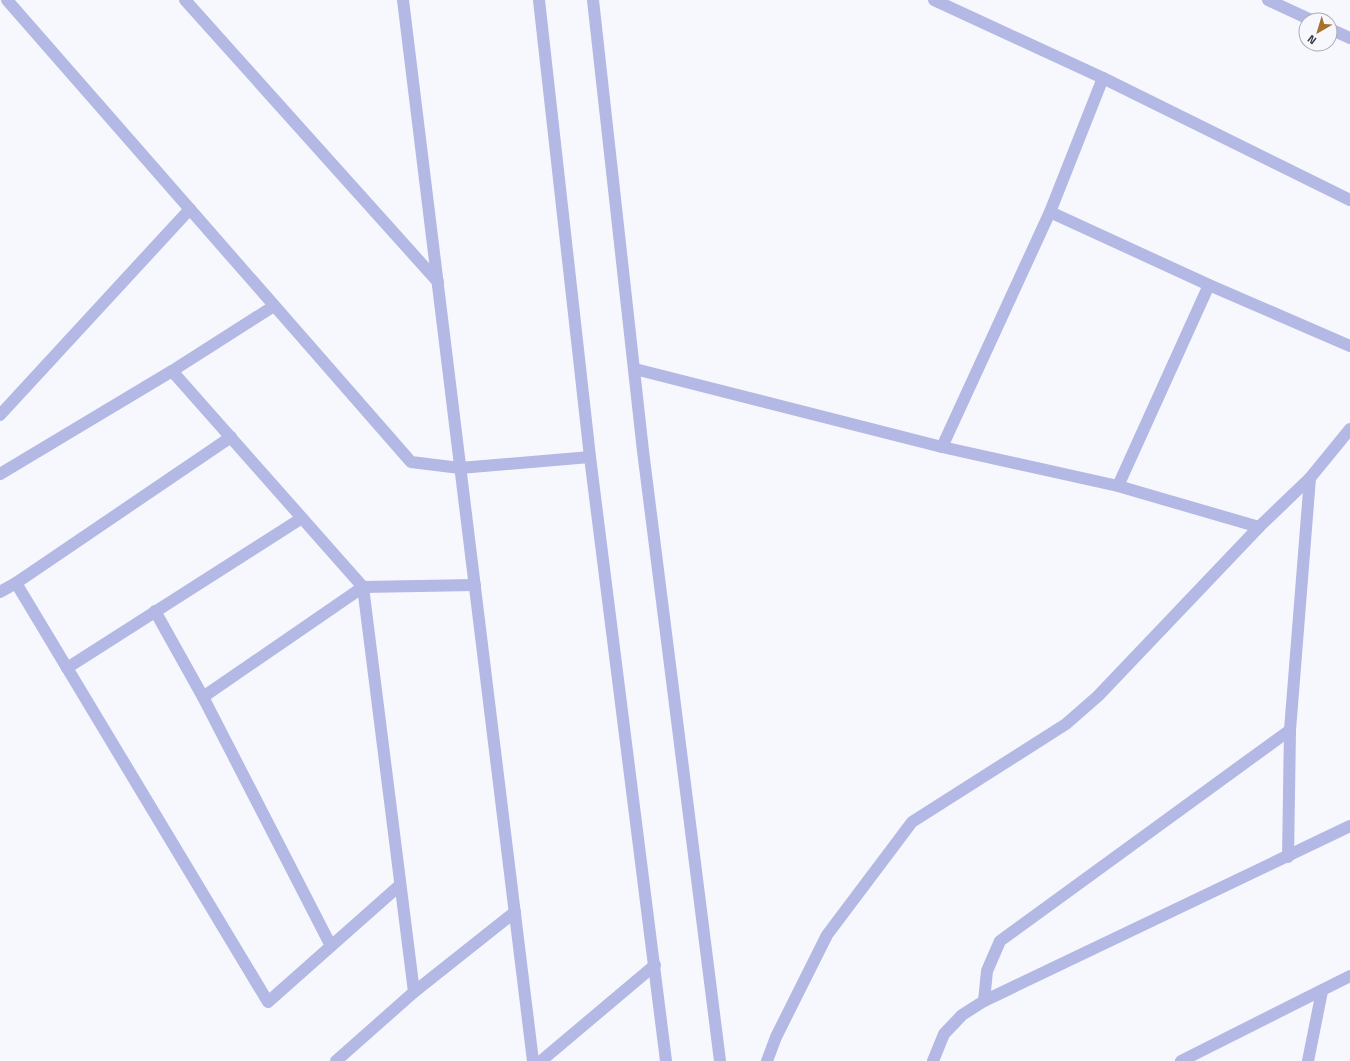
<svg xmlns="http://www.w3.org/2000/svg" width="1350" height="1061" font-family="'Titillium Web',sans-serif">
<rect width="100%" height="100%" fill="#f7f8fe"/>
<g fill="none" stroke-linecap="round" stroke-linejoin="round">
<g stroke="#b3b8e4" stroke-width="12">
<polyline points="7,0 411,462 460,468 590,457"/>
<polyline points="185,0 438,282"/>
<polyline points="403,0 533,1061"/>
<polyline points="539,0 590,457 666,1061"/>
<polyline points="593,0 643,451 720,1061"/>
<polyline points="934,0 1103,78 1350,200"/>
<polyline points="1268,0 1311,20"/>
<polyline points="1330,29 1350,38"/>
<polyline points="1050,212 1209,285 1350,346"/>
<polyline points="635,369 942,447 1118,486 1259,527"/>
<polyline points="172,371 363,587 475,585"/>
<polyline points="0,415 190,209"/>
<polyline points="942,447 1050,212 1103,78"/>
<polyline points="0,474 172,371 274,306"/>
<polyline points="1118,486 1209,285"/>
<polyline points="16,583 231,437"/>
<polyline points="0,592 16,583 268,1002 400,885"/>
<polyline points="155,611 203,697 363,587 414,992 336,1061"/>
<polyline points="67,668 302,518"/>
<polyline points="203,697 331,946"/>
<polyline points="1288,857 1290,730 1310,478"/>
<polyline points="414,992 515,912"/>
<polyline points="984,1001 987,971 1000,941 1290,730"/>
<polyline points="541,1061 655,965"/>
<polyline points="767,1061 776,1037 827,935 912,822 1066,724 1098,696 1259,527 1310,478 1350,429"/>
<polyline points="933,1061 944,1034 962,1015 984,1001 1350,826"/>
<polyline points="1181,1061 1350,976"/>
<polyline points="1308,1061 1322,991"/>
</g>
</g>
<g transform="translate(1318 32) rotate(218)"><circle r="19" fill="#f7f8fe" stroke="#abacb5"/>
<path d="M0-3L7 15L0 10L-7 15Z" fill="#a6712b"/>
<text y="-6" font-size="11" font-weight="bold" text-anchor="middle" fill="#393b47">N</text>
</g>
</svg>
